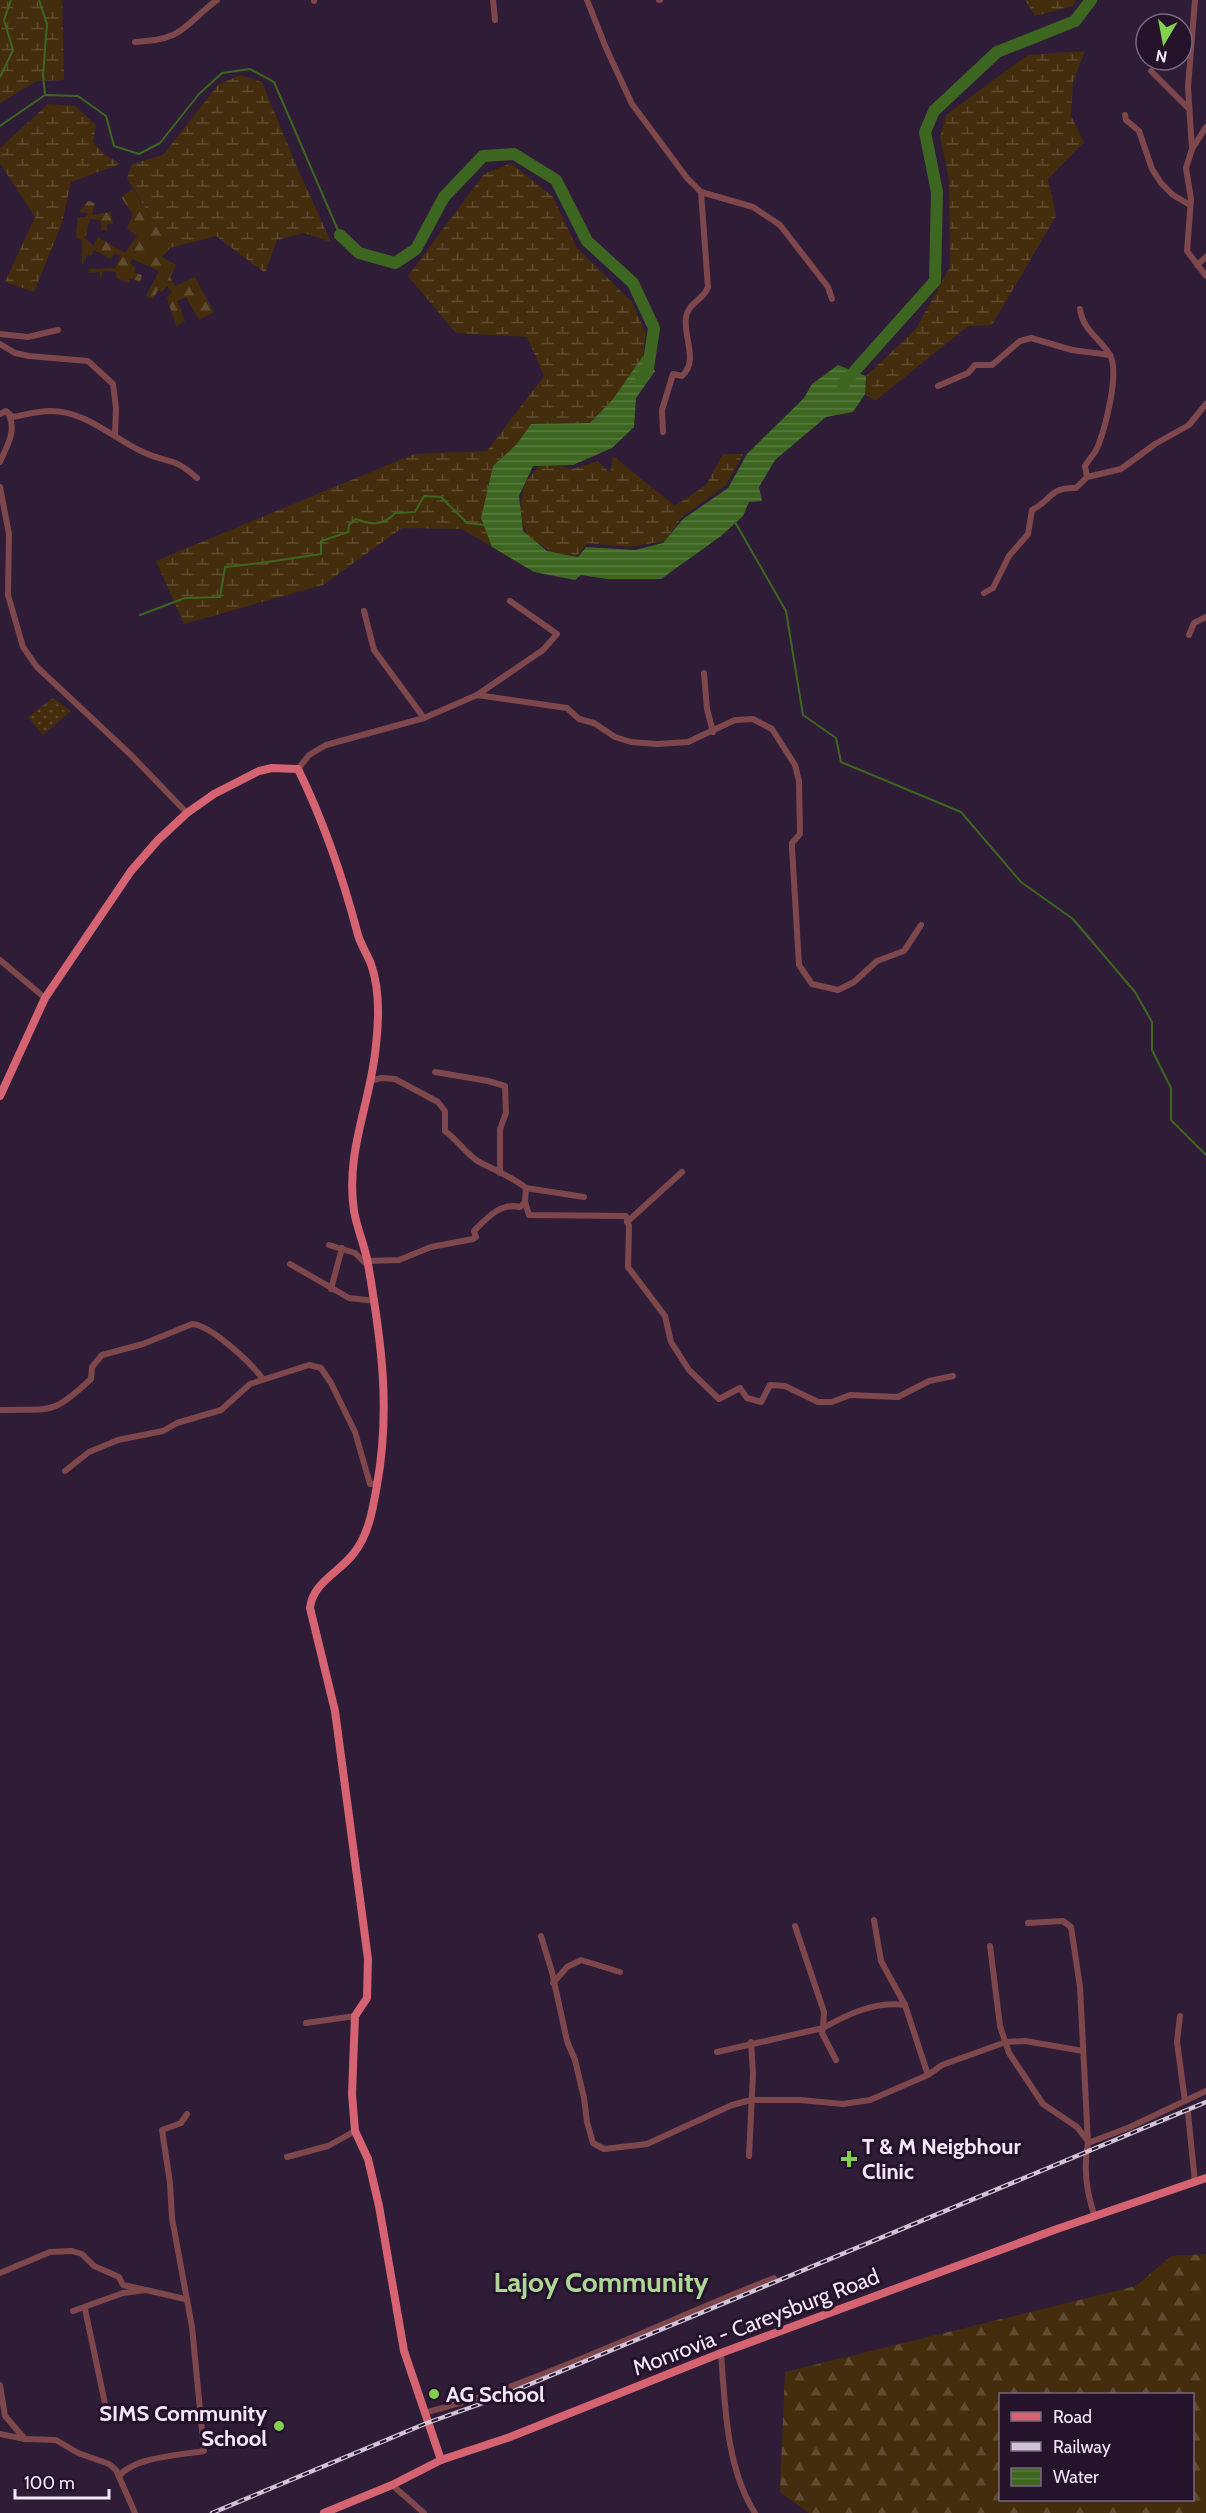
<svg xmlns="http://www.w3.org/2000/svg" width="1206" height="2513" font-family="Cabin,sans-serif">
<defs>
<pattern id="grass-dots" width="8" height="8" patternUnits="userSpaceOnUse" patternTransform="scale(1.5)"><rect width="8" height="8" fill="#432d0c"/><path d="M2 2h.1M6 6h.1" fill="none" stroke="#5f4b30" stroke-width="1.8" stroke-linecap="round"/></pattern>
<pattern id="forest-firs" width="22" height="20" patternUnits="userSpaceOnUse" patternTransform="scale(1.5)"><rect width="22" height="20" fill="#432d0c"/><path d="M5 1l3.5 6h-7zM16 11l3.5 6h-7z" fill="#5f4b30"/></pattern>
<pattern id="wetland-marsh" width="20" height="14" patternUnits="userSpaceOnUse" patternTransform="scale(1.5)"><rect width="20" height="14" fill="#432d0c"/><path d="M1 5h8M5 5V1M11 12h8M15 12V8" fill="none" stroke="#5f4b30"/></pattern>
<pattern id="water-rules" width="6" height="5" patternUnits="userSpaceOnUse" patternTransform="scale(1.5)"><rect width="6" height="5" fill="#3d6620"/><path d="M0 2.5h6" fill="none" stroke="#5a7c41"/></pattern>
</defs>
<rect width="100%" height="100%" fill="#2f1d37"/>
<polygon fill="url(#grass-dots)" points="53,698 71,711 43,735 28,717"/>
<g fill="url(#forest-firs)" fill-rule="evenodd">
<polygon points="133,189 170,248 162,257 176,265 170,277 175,286 195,277 214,312 199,320 186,297 177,301 185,321 176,326 167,298 172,292 167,286 162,292 158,290 153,299 146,296 159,271 132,259 130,263 136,268 133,272 142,275 140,282 130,278 129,283 116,278 116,272 103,271 100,281 100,272 89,273 88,269 115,268 120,256 114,253 111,259 94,250 91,256 87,255 82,266 82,240 76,237 78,217 86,217 88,213 79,212 88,201 95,203 92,215 111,212 113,224 107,224 107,230 102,230 100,220 90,219 85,238 93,246 98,237 125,253 137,236 127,228 133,214 121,197"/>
<path d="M1206,2254V2513H809L780,2492L785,2372L1136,2286L1171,2256ZM1000,2394H1192V2500H1000Z"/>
</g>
<g fill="url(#wetland-marsh)">
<polygon points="0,0 62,0 64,80 37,81 0,103"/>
<polygon points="1025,0 1076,0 1073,6 1035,16"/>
<polygon points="1085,51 1073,82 1071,116 1084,142 1048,179 1056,216 992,325 968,326 875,401 865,394 866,376 916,329 950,267 949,180 940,137 946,115 1028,55"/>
<polygon points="240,75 262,82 297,167 331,242 304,233 277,240 265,273 216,236 170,248 127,178 132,164 163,155 218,85"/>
<polygon points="48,104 75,106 96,125 93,142 105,155 120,164 71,182 62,223 34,292 5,282 35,217 0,163 0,148"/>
<polygon points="511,163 553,197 577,248 632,302 646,334 643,356 613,399 590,423 531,424 517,444 493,466 481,518 492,547 462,529 402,528 323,585 184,624 156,561 414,454 487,451 544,376 527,337 456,333 408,276 484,174"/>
<polygon points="723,454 743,454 726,485 682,517 665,541 629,547 587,543 577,556 552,552 527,536 519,513 525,482 542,463 573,469 598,461 610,473 613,456 675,506 706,485"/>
</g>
<polygon fill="url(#water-rules)" points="643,356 655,371 636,398 634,427 612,448 573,465 533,466 519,496 523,531 547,551 578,557 586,547 635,550 663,543 683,519 728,488 747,454 804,398 812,384 838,365 866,376 865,394 853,412 826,417 775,460 759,487 762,501 749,502 743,516 721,536 661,579 607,579 581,575 575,580 534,572 492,547 481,518 493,466 517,444 531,424 590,423 613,399"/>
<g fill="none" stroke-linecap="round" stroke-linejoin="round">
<g stroke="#3d6620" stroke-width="2">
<polyline points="39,0 47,24 43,75 45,94"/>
<polyline points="0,77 13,50 4,20 11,0"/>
<polyline points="0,126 45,95 78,96 106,116 114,146 139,154 160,143 199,94 222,73 250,69 274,82 340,235"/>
<polyline points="735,522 786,611 803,715 836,738 841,762 961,812 1021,882 1073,919 1135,992 1152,1022 1152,1050 1171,1088 1171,1120 1206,1155"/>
<path d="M140,615L185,598L220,597L225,567C259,564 289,559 321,554V541L348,532L349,525L356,519C371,525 384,526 395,513L415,512L424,496L441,497L467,523L485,525"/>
</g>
<g stroke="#3d6620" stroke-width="12">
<polyline points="340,235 359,253 395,263 416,249 444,197 483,156 514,154 556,180 587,241 633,283 654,328 648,368 641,377"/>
<polyline points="843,384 935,281 937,192 925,132 934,111 997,52 1075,21 1091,0"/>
</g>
<g stroke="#7e474c" stroke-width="6">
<polyline points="493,0 495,20"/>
<polyline points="587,0 606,48 632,104 687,178 701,192 753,207 780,225 828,287 832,299"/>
<polyline points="659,0 660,0"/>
<polyline points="1195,0 1188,87 1192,149 1186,168 1191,199 1187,251 1206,276"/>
<polyline points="314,1 314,0"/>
<path d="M135,42C185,40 182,26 217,0"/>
<polyline points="1151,71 1188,108"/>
<polyline points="1125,115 1126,120 1139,131 1152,169 1161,183 1173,195 1190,205"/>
<polyline points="1192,149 1206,127"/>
<polyline points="1197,265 1206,257"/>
<path d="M1080,309C1083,331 1100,338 1110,355C1120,373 1105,428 1098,446C1095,454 1089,459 1085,466L1087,477"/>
<polyline points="0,334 28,337 58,330"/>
<polyline points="0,344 15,353 29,356 88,361 113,384 116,408 115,435"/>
<polyline points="938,386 968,373 975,365 992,365 1020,341 1031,338 1072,350 1110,355"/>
<path d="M0,414L6,411L13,417C25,415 37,411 50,411C87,411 112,438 143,452C168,464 173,456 197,478"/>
<path d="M663,432L662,410L673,374L682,376C699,361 683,337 686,317C688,303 704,300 708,287L701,192"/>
<path d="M0,462C6,447 17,432 9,415"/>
<polyline points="0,487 9,534 8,595 23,647 37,667 131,755 187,813"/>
<path d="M984,593L993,588L1009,556L1028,534L1032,510C1052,500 1049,487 1076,488L1087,477L1121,469L1155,444L1189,425L1206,404"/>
<polyline points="364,611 374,650 424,718"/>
<polyline points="1189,635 1194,623 1206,617"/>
<polyline points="704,673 707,709 713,732"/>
<polyline points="477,695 543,650 557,634 510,601"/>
<polyline points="298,769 309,755 326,745 424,718 477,695 567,708 579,719 594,723 615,737 631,742 657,744 688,742 735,720 753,719 772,729 795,765 799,781 800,834 792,843 792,848 799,965 812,984 838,990 854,982 877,961 904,951 921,925"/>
<polyline points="0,960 45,998"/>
<polyline points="435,1072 488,1081 505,1086 506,1113 500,1129 500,1173"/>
<path d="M370,1081L381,1078L395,1079L438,1102L445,1111V1131C458,1140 467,1156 481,1163C495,1170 514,1178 526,1188L525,1202L529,1215L626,1216L629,1226L628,1267L665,1316L671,1342L689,1370L719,1399L740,1388L747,1398L761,1402L770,1385L785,1386L818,1402H832L850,1395L898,1397L929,1381L953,1376"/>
<polyline points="526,1188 584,1197"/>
<polyline points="627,1222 682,1172"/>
<polyline points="329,1245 355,1253 365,1263"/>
<path d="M367,1261L399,1260L431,1247L473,1239L476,1237L474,1231C486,1219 500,1202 520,1207L525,1202"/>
<polyline points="290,1264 349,1298 375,1301"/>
<polyline points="331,1289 342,1248"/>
<path d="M0,1410C52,1408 50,1417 91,1379L92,1367L102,1355L143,1344L192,1324C211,1325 251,1363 263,1379"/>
<polyline points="65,1471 89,1452 118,1440 163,1431 177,1423 221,1410 250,1384 309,1365 321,1368 331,1383 355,1432 370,1484 378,1483"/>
<polyline points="874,1920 881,1961 905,2005 928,2075"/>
<polyline points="1028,1923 1063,1921 1071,1927 1080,1987 1088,2143"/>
<polyline points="541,1936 552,1972 567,2041 575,2060 584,2098 587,2122 593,2143 604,2149 647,2144 732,2105 751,2100 800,2100 843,2104 870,2100 928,2075 942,2065 1006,2042 1025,2041 1083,2051"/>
<polyline points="990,1946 1000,2026 1009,2053 1043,2104 1077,2127 1087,2140"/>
<polyline points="553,1983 567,1967 581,1960 620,1972"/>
<polyline points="1180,2016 1177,2042 1185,2101"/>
<polyline points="306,2023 355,2016"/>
<polyline points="717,2052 823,2028 824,2012 795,1926"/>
<path d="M836,2060L822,2033L823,2028C848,2014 875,2001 905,2005"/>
<polyline points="1188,2113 1195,2182"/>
<polyline points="749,2156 753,2074 751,2042"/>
<polyline points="287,2157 328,2146 355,2131"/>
<path d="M1095,2217C1086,2192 1083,2169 1088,2143L1130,2127L1206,2091"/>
<polyline points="0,2273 50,2252 72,2251 82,2254 94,2266 119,2277 123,2285 146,2290"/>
<polyline points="85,2309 107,2413"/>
<polyline points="73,2311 123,2293 146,2290 185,2299"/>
<path d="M721,2353C725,2404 726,2468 755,2513"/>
<polyline points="0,2385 5,2416 25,2439"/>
<path d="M424,2413C448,2406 474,2400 498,2391C592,2358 682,2314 774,2278"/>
<polyline points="0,2434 25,2439 56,2440 78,2453 109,2464 116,2470 135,2513"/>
<path d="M119,2476C135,2457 180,2455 204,2451L192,2327L172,2218L170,2183L162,2130L181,2123L187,2114"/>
<polyline points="392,2485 424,2513"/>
</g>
<g stroke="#d56371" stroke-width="8">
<path d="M0,1096L45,998L131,871L158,840L187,813L214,794L259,771L272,768L298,769C324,822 343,878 358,935C361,945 367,954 371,964C380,989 379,1019 376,1045C371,1103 345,1151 354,1211C357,1229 365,1246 368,1264C381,1339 391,1408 377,1485C373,1508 369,1534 354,1553C339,1573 313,1582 310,1608L335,1711L368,1959L367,1998L355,2016L352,2094L355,2131L368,2159L379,2206L404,2351L441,2460"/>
<polyline points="324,2513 392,2485 441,2460 510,2437 721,2353 1057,2229 1206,2178"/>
</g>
<g stroke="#d1c4d7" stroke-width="4.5">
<polyline id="rail" points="212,2513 427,2423 497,2398 1206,2102"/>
</g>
<use href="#rail" stroke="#25132c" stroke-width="2" stroke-dasharray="7" stroke-linecap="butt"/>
</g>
<g fill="#83d04e" stroke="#25132c" stroke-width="2">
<path d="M846 2150h6v6h6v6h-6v6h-6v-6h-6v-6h6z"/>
<circle cx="434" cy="2394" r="6"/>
<circle cx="279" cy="2426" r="6"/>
</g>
<g text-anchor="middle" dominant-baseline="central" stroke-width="6" stroke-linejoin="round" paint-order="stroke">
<g font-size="22" font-weight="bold" fill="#f3e7f9" stroke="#25132c" text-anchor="start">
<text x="862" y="2146">T &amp; M Neigbhour<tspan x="862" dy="25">Clinic</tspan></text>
<text x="446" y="2394">AG School</text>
<text x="267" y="2413" text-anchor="end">SIMS Community<tspan x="267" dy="25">School</tspan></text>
</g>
<g font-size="22" fill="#f3e7f9" stroke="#25132c">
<text transform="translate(756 2322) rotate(-21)">Monrovia - Careysburg Road</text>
</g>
<g font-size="28" font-weight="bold" fill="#acd794" stroke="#25132c">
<text x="601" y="2282">Lajoy Community</text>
</g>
</g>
<rect x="999" y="2393" width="195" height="108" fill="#25132c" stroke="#77687e" stroke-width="1.5"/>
<rect x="1011" y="2412" width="30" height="9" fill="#d56371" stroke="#77687e" stroke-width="1.5"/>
<text x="1053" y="2423" font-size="18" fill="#f3e7f9">Road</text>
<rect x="1011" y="2442" width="30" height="9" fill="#d1c4d7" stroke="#77687e" stroke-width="1.5"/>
<text x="1053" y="2453" font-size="18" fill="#f3e7f9">Railway</text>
<rect x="1011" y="2468" width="30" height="18" fill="url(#water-rules)" stroke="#77687e" stroke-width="1.5"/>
<text x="1053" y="2483" font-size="18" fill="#f3e7f9">Water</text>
<g transform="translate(1164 42) rotate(190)"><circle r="28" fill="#25132c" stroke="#77687e" stroke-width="1.5"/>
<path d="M0-4.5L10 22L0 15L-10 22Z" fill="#83d04e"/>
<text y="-9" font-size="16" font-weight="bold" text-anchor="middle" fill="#f3e7f9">N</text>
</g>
<path d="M15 2489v9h94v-9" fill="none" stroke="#f3e7f9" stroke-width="3"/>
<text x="24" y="2489" font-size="18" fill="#f3e7f9" stroke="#25132c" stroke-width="4.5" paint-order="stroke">100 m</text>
</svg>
